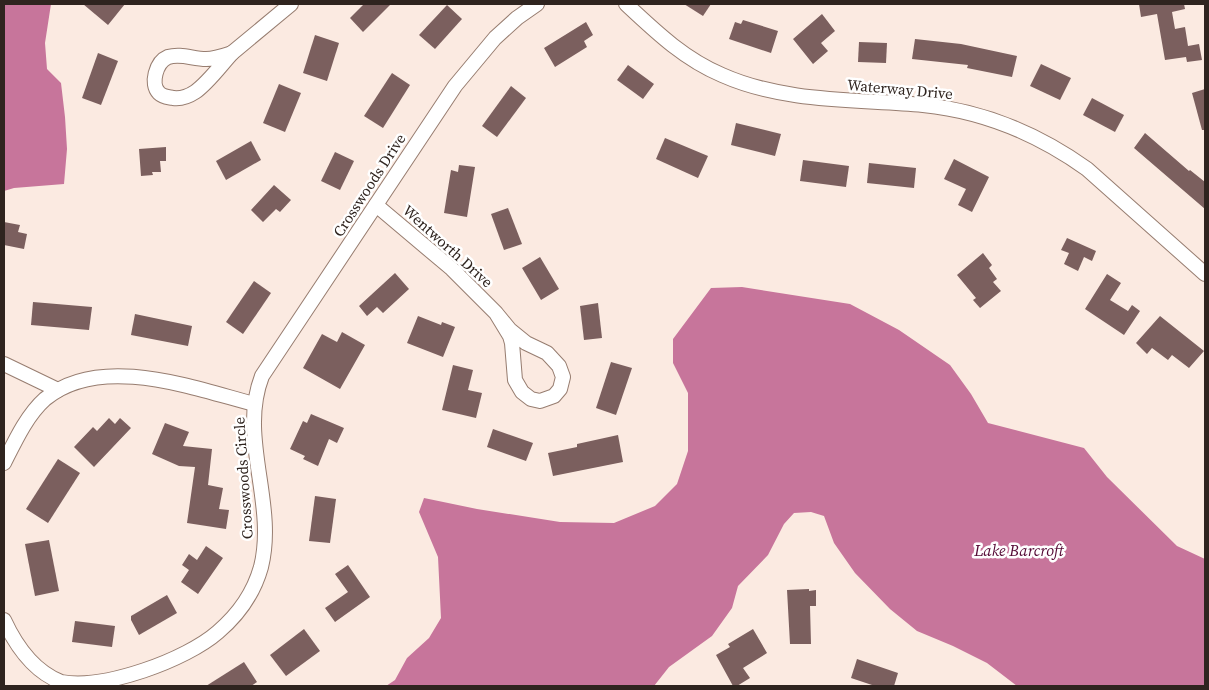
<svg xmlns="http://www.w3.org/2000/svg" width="1209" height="690" font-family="'Source Serif 4',serif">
<rect width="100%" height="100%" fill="#fbeae1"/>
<g fill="#c7759b">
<polygon points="4,4 51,4 45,43 47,69 61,83 65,117 67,149 64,184 14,188 4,191"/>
<polygon points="742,287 850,304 899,330 950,365 971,394 988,423 1084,448 1107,477 1177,546 1205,559 1205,686 1017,686 987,663 953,646 917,631 890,609 855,573 834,543 824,516 811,512 794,513 784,524 768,555 738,586 732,608 712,636 669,667 654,686 386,686 395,680 407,658 429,638 441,618 438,557 419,512 424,498 477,509 560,522 614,523 655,506 677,484 688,451 688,393 673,363 673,339 711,288"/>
</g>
<g fill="#7b5f5e">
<polygon points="83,4 125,4 108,25"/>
<polygon points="364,4 391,4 363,32 350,18"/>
<polygon points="684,4 711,4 703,16"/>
<polygon points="1139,4 1184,4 1185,9 1172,12 1175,29 1185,27 1188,46 1199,44 1202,60 1187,62 1186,57 1165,60 1157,14 1141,17"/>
<polygon points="447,5 462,19 435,49 419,35"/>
<polygon points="822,14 835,31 821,43 828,51 813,64 793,39"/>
<polygon points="743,20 778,31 771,53 729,39 735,22 741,24"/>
<polygon points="586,22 593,35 584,41 587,47 555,67 544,48"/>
<polygon points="315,35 339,43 327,81 303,73"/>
<polygon points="915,39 961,44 1017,56 1012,77 967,68 968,65 912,59"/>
<polygon points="859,42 887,43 886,63 858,62"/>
<polygon points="98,53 118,61 101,105 82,98"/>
<polygon points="1041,64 1071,78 1060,100 1030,86"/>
<polygon points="628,65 654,84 643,99 617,80"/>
<polygon points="392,73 410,85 383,128 364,116"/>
<polygon points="279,84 301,93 285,132 263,123"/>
<polygon points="511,86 526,98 497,137 482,126"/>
<polygon points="1205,89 1205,130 1202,130 1192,93"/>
<polygon points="1092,98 1124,115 1115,132 1083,115"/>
<polygon points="736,123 781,134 775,156 731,145"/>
<polygon points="1145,133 1189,171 1190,170 1205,182 1205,209 1134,148"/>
<polygon points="665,138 708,156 698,178 656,159"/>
<polygon points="251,141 261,160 226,180 216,161"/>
<polygon points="166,147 166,161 160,161 161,172 152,172 153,175 141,176 139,149"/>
<polygon points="335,152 354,161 340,190 321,181"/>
<polygon points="954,159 989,177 972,212 958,205 966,189 944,179"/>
<polygon points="803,160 849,166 846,187 800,181"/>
<polygon points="869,163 916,168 914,188 867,183"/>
<polygon points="459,165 475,167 467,217 444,213 451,170 458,172"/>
<polygon points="274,185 291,200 280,212 276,209 263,222 251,210"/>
<polygon points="508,208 522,244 504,250 491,214"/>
<polygon points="4,222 20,225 18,232 27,234 24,249 4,245"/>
<polygon points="1067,238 1096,251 1092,261 1084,257 1078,271 1064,264 1069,253 1061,250"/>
<polygon points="983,253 992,265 989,268 997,279 993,282 1001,291 980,308 973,300 976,298 957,275"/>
<polygon points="540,257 559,289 541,300 522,268"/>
<polygon points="395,273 409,289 383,313 377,307 367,316 359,306"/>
<polygon points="1107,274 1121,283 1110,300 1128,311 1132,305 1140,311 1124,335 1085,309"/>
<polygon points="254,281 271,293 243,334 226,322"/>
<polygon points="33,302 92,307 89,330 31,325"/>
<polygon points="598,303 602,338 584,340 580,306"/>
<polygon points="135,314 192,326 188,346 131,335"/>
<polygon points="418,316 441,325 442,322 455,327 443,357 407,343"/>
<polygon points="1160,316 1204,351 1189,368 1172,355 1168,360 1152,348 1147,354 1136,343"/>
<polygon points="342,332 365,345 340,389 303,368 322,334 337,342"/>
<polygon points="611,362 632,368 616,415 596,408"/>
<polygon points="453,365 473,370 468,390 482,393 476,418 442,410"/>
<polygon points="311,414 344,428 337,443 329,439 318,466 303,459 305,456 290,449 303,421 307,423"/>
<polygon points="109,418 115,424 120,418 131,428 94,467 74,447 93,427 97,431"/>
<polygon points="165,423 189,432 183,446 212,449 208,485 223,488 219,509 229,510 226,529 187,523 195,467 179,466 152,454"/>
<polygon points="493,429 533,443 526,461 487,447"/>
<polygon points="618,435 623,462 553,476 548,453 577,447 577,444"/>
<polygon points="58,459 80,473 48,523 26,509"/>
<polygon points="315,496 336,499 330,543 309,541"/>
<polygon points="49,540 59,591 35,596 25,544"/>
<polygon points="206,546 223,558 198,594 181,582 189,570 182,565 189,554 197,560"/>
<polygon points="348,565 370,597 335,622 325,608 348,592 335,574"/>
<polygon points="809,589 809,591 816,590 816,606 810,606 811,644 790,644 787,590"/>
<polygon points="167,595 177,613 139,635 131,620 131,616"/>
<polygon points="75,621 115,626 112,647 72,642"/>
<polygon points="304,629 320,651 286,676 270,655"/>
<polygon points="753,629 767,653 743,668 750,678 737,686 733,686 716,655 730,647 728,644"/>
<polygon points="857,659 898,673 894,686 875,686 851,678"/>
<polygon points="244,662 257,682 251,686 206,686"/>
</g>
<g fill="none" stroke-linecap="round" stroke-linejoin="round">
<g stroke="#977d70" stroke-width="16">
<g id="street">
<path d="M626,4C656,32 684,59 722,75C785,103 856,99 923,105C983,111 1038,134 1087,169L1205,274"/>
<path d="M232,53C221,65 208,83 195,92C189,96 181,99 173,98C168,97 163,97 159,93C150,84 156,62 168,57C181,53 193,59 206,59C215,59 223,56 232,53Z"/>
<polyline points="232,53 291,4"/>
<polyline points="376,205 452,269 496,313 510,336 512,343 515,380 522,392 531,399 540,401 554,396 560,389 563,377 559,366 547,353 526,343 510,330 496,313"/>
<polyline points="4,364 58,390"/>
<path d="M4,463C15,441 27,415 45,399C100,353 193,388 254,404"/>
<path d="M4,620C16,646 33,671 61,682C104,690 186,660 218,632C238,615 254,592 261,567C277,503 238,438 262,376L455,86L495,38L517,18L537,4"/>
</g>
</g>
<use href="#street" stroke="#fff" stroke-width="14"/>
</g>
<g text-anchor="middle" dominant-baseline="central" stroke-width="5" stroke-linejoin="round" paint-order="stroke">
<g font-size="15" fill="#2f241f" stroke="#fff">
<text transform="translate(900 89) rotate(5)">Waterway Drive</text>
<text transform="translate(369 185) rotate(-57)">Crosswoods Drive</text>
<text transform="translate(448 246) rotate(42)">Wentworth Drive</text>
<text transform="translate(243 478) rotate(-94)">Crosswoods Circle</text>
</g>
<g font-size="16" font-style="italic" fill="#540834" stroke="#fff">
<text x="1019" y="550">Lake Barcroft</text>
</g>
</g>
<rect width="1209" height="690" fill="none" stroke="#2f241f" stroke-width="10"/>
</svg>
